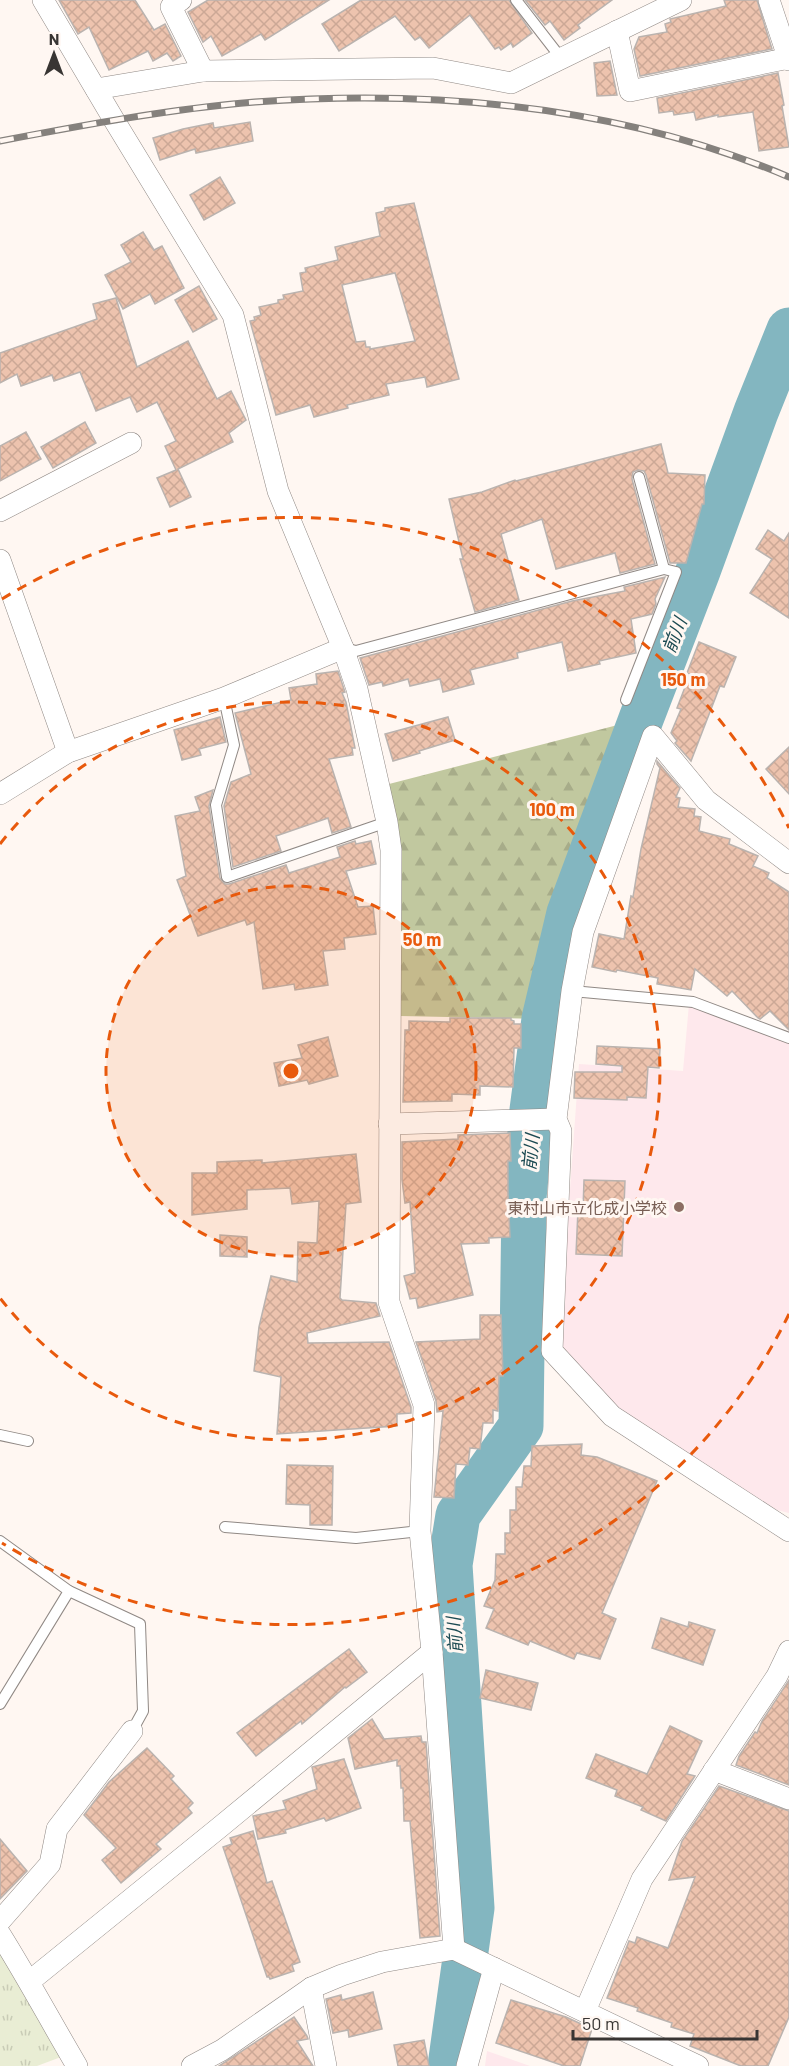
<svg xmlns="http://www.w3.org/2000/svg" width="789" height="2066" font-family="Barlow,'Noto Sans JP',sans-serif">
<defs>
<pattern id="forest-firs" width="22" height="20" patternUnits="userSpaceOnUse" patternTransform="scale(1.5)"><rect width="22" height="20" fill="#c1c89f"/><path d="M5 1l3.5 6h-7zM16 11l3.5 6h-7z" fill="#a7ac89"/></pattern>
<pattern id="park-tufts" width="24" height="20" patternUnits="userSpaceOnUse" patternTransform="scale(1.5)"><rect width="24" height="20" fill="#e9edd4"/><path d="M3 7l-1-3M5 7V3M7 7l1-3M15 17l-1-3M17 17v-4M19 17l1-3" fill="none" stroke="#c9ccb6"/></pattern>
<pattern id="building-cross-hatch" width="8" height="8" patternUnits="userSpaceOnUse" patternTransform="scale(1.5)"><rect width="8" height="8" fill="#edc3ae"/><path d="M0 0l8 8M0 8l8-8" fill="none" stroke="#cca896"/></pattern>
</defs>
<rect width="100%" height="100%" fill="#fff7f2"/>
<g fill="#fee8ec">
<polygon points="689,1004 789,1041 789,1513 777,1510 619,1411 559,1343 579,1064 683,1071"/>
<polygon points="487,2051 530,2066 485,2066"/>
</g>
<polygon fill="url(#forest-firs)" points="641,719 569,913 544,1019 400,1016 389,784"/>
<polygon fill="url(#park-tufts)" points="0,1952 61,2057 37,2066 0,2066"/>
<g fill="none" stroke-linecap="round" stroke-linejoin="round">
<polyline stroke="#83b6c0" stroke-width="45" points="450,2066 472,1908 450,1565 458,1515 521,1426 524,1198 532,1110 544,1019 569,913 641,719 698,571 756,412 789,330"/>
</g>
<g fill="url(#building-cross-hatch)" stroke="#bab3af" stroke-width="1.5" fill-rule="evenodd">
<polygon points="59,0 135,0 154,30 165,24 181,56 173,61 167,53 153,61 148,51 109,70 89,27 78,34"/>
<polygon points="208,0 329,0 265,40 261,34 222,56 211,36 203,42 188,12"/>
<polygon points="361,0 509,0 532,33 513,47 511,43 501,50 499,47 495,49 470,15 429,48 420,37 415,40 395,16 339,51 322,24"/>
<polygon points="525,0 612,0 578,25 580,28 564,40 550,21 545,25"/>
<polygon points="724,0 757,0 772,49 640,76 634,49 639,37 667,32 665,24 671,22 670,19 726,6"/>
<polygon points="610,61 617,95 597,96 594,63"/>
<polygon points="778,73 784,105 782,106 789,147 759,151 753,112 718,117 718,115 696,120 694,112 674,115 673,111 659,113 657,98"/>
<polygon points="250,122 253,141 196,153 195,149 160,160 153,138 183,129 213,123 214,128"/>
<polygon points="220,177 235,203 204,220 190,195"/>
<path d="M414,203L459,379L427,387L425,377L386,384L389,395L347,405L348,408L314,417L310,405L276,415L250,321L255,320L254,317L261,315L259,307L278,303V300L284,299L283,295L303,291L300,273L306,272L305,268L338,260L335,247L380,236L376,213L385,211V208ZM395,273L415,341L370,349V347H366L365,341L356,342L342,285Z"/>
<polygon points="143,232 154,250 162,246 184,288 155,304 150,294 123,309 105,275 131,262 121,245"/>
<polygon points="199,286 217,319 193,332 175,300"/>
<polygon points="116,298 137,367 188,341 217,399 231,391 246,420 229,433 233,442 178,469 191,497 170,507 157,478 176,470 165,446 176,441 157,402 137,412 130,397 96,411 80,372 54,381 52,375 21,386 17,374 0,383 0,353 97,319 93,304"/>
<polygon points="85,422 96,443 53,468 41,447"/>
<polygon points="26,432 41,459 0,481 0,446"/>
<polygon points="661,444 668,473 705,475 704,504 702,504 686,563 670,563 646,475 644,471 638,470 633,472 632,479 655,564 620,573 615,553 556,569 542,519 501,534 519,600 475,612 460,559 463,559 449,499 482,492 515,480 516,481"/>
<polygon points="768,530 784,541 789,533 789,618 750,593 772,559 756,549"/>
<polygon points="665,577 655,599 656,604 652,614 631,619 636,653 599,661 600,664 568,671 562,642 517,653 518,658 470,670 474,684 443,692 440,679 410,686 408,679 383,686 382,682 369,685 360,658 572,601 625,591 624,587"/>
<polygon points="699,642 736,657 724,687 720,686 691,761 675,743 677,741 671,733 681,709 677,708 690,674 687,673"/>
<polygon points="338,671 345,692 342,693 346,702 355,748 352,748 353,755 329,759 351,827 332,833 328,818 276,836 281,851 233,867 224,806 231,782 251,774 235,713 291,700 289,688 317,684 316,674"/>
<polygon points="220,717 226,742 199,749 201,755 182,760 174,730"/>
<polygon points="448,717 455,740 419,751 420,753 393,761 385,734"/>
<polygon points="789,747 789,794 766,769"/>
<polygon points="657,761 680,788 676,797 680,798 678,807 695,809 694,816 701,817 699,831 730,839 729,844 758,856 753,866 769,873 767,878 789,892 789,1030 770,1011 760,1019 758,1018 732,991 727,996 695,969 691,990 657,984 658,978 617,970 616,972 592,967 599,934 624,939 631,896 633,897 641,849 660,768 657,764"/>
<polygon points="213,790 209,806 220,878 225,884 229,884 286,865 289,873 340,857 337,847 355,841 356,844 371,841 376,864 346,871 358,907 373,906 376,934 344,938 345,949 323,951 328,985 295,990 294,984 263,989 254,922 247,925 245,920 198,936 177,880 186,876 175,816 200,811 195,797"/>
<polygon points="450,1018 511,1018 511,1020 514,1021 514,1024 521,1024 521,1048 514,1048 513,1087 480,1086 480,1095 452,1094 452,1101 403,1102 405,1030 409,1030 409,1021 450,1022"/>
<polygon points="328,1037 338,1076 309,1084 307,1080 279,1086 274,1063 302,1058 298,1045"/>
<polygon points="597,1046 660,1049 659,1068 648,1067 646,1098 627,1097 627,1100 574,1098 575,1072 622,1072 622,1066 596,1064"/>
<polygon points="510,1133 511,1161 508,1161 508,1194 510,1237 489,1238 489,1243 461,1244 473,1295 418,1308 416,1298 410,1299 404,1276 415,1273 410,1202 405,1203 402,1180 402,1142 458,1139 458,1135"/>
<polygon points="356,1154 361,1202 346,1204 340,1298 342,1300 376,1303 380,1316 307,1333 308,1343 389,1342 411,1407 411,1413 397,1414 397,1426 277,1434 281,1377 254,1371 259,1327 271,1276 297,1282 298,1242 317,1243 319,1201 292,1204 290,1188 247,1190 247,1209 192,1215 192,1173 217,1173 217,1162 262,1160 262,1163"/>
<polygon points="584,1180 625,1181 622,1256 576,1254 578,1210 583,1210"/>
<polygon points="220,1235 247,1237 247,1257 220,1256"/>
<polygon points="480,1315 501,1315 503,1376 499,1376 498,1411 493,1410 493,1423 483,1423 480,1449 470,1448 468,1465 456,1464 454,1498 434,1497 443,1411 437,1412 436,1401 416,1342 480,1339"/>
<polygon points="582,1444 581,1455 597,1457 657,1481 602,1613 616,1619 600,1659 577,1653 574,1659 530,1641 528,1645 486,1628 494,1609 484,1606 495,1580 496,1554 505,1554 505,1533 510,1533 510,1510 516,1510 516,1487 522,1487 524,1466 531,1466 532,1446"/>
<polygon points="287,1465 333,1466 332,1525 310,1525 310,1505 286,1504"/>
<polygon points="661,1618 688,1627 689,1622 715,1630 703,1665 652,1648"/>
<polygon points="349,1649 367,1672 346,1688 345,1687 302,1724 301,1721 256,1756 237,1733"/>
<polygon points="486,1670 538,1683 531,1710 480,1698"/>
<polygon points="789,1680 789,1785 736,1765 739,1756 755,1732 757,1733 762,1721"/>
<polygon points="372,1719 384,1739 421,1736 422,1742 426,1742 440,1936 420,1938 410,1821 404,1821 403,1788 401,1788 400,1766 397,1766 397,1760 355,1769 348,1738"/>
<polygon points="670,1726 702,1741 687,1774 695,1776 666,1821 641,1810 643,1807 615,1796 617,1790 586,1778 596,1754 647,1774"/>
<polygon points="147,1748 174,1776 171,1779 193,1803 188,1808 192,1813 156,1844 161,1849 121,1883 102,1860 116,1848 84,1815 109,1782"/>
<polygon points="344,1759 361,1808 326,1821 324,1818 285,1830 286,1833 258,1839 253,1816 286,1809 283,1801 317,1789 312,1767"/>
<polygon points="719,1786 789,1811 789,2017 768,2066 741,2066 690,2046 694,2034 671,2027 672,2023 637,2011 638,2008 607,1998 629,1941 635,1943 637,1937 668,1948 695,1877 669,1880 682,1841"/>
<polygon points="253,1831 267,1883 272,1881 300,1962 292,1965 294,1971 270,1979 269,1977 267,1977 223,1847 232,1844 230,1838"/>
<polygon points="0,1839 27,1871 0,1899"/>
<polygon points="373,1992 382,2029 349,2037 348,2030 333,2033 326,1999 341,1995 342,2000"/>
<polygon points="511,2000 566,2017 592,2029 580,2066 564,2066 496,2043"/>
<polygon points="294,2017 307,2036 308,2039 297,2041 313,2066 219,2066"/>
<polygon points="424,2040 429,2066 398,2066 394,2045"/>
</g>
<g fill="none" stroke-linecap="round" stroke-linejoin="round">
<g stroke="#908985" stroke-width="12">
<g id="service">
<polyline points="516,0 561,58"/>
<polyline points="344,648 356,651 664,569 639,477"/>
<polyline points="224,698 234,745 216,805 227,877 387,822"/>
<polyline points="626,700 676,572 664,569"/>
<polyline points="572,991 693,1002 789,1038"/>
<polyline points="0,1435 28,1441"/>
<polyline points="225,1527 356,1538 420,1531"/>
<polyline points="0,1541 69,1591 140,1624 143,1711 132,1731"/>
<polyline points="0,1704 69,1591"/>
</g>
</g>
<g stroke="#908985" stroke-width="22">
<g id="minor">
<polyline points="43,0 114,120 233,315 278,491 343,648 357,689 387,822 391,850 389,1302 424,1405 420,1531 432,1652 454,1949"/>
<polyline points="181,0 171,7 203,71"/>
<polyline points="769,0 789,60"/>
<polyline points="617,31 630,91 789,58"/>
<polyline points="96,89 203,71 433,68 511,83 681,0"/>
<polyline points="0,511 131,443"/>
<polyline points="0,560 68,752"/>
<polyline points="0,794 68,752 224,698 343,648"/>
<polyline points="789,863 706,800 653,736 583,932 572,991 556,1119 561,1131 552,1351 612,1416 789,1531"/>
<polyline points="389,1124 556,1119"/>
<polyline points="714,1770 789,1799"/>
<polyline points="0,1921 50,1864 57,1829 132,1731"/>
<path d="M0,1934C27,1977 51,2022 77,2066"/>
<polyline points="30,1981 220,1827 432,1652"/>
<polyline points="311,1988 326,2066"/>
<polyline points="585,2011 642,1879 777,1676 789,1651"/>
<polyline points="192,2066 222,2050 311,1988 342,1975 382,1962 454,1949 698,2066"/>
<polyline points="467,2066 494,1968"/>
</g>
</g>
<use href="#service" stroke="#fff" stroke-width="10"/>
<use href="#minor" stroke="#fff" stroke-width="21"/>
<g stroke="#85817d" stroke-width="7">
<path id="rail" d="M0,141C84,125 169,109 255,102C436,89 621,106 789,177"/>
</g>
<use href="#rail" stroke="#fff7f2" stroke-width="4.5" stroke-dasharray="14" stroke-linecap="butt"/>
</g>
<circle cx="291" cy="1071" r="185" fill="#e8590c" fill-opacity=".12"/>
<g fill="none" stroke="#e8590c" stroke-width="3" stroke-dasharray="10 8">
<circle cx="291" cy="1071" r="185"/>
<path d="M0 844A369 369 0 1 1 0 1298"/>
<path d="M789 1314A554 554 0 0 1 2 1543M2 599A554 554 0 0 1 789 828"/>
</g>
<circle fill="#8d6e63" stroke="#fff7f2" stroke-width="2" cx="679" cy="1207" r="6"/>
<g text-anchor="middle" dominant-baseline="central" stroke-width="6" stroke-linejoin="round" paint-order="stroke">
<g font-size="16" fill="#785e54" stroke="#fff7f2" text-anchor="end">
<text x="667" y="1207">東村山市立化成小学校</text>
</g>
<g font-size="18" font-style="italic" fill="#1c4a52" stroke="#fff7f2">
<text transform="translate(674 635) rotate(-69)">前川</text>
<text transform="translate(530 1152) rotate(-84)">前川</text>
<text transform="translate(454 1635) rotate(-94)">前川</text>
</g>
</g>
<circle cx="291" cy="1071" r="9" fill="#e8590c" stroke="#fff7f2" stroke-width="3"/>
<g font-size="18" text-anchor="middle" font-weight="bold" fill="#e8590c" stroke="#fff7f2" stroke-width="6" stroke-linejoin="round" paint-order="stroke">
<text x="683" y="686">150 m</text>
<text x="552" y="816">100 m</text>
<text x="422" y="946">50 m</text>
</g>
<g transform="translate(54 54)" stroke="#fff7f2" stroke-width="4.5" paint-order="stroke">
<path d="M0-4.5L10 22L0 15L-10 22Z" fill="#383533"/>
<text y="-9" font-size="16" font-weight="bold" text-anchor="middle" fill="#383533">N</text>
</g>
<path d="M573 2030v9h184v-9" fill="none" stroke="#383533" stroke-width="3"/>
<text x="582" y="2030" font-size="18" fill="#383533" stroke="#fff7f2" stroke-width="4.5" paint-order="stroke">50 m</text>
</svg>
